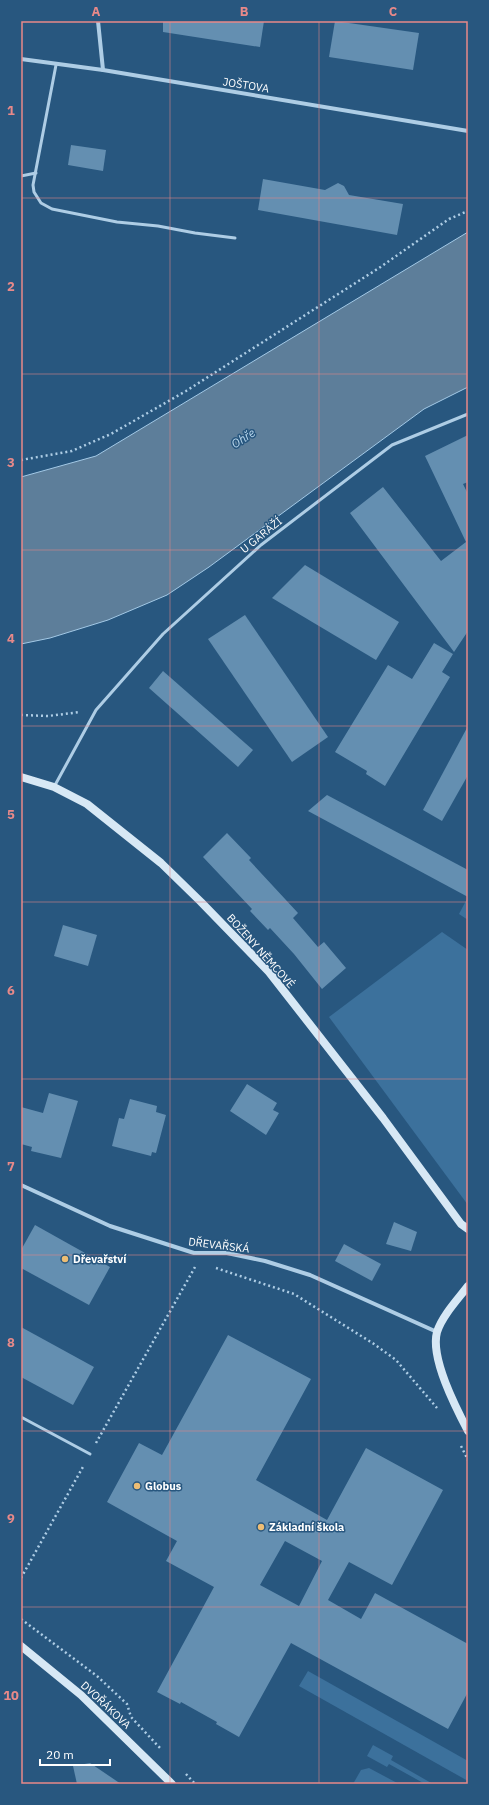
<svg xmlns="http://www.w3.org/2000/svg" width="489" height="1805" font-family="'IBM Plex Sans',sans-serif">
<rect width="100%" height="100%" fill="#28577f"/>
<g fill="#3c719c">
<polygon points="468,897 468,920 459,914"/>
<polygon points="442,932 468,950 468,1205 329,1017"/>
<polygon points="308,1671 468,1761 468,1781 299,1686"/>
<polygon points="373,1745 393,1756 391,1760 433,1784 425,1784 389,1764 387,1767 367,1756"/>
<polygon points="369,1768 399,1784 353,1784 361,1770"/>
</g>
<polygon fill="#5d7e9a" stroke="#a3c9e6" points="468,232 468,387 424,409 209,567 167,595 108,620 50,638 21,644 21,477 96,456"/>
<g fill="#648fb1" fill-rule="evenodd">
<polygon points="163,21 264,21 260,47 163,32"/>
<polygon points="335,21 419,33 413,70 329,57"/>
<polygon points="71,145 106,150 103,171 68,165"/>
<polygon points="263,179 325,190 338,183 344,186 349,195 403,204 397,235 258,210"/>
<polygon points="468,435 468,482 463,484 468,494 468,631 454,652 350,513 383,487 441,561 466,542 425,456"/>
<polygon points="305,565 399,622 376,660 272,598"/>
<polygon points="245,615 328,737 292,762 208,639"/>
<polygon points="434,643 453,654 442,672 450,677 385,786 366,774 367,771 335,752 388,665 412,679"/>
<polygon points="163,671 253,750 238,767 149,688"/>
<polygon points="468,726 468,775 442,821 423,810"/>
<polygon points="327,795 468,870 468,897 308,811"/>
<polygon points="227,833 251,858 249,860 298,913 293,918 318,947 324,942 346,968 322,989 294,954 270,928 268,930 250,911 252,909 203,857"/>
<polygon points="63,925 97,935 88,966 54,956"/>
<polygon points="247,1084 277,1103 273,1110 279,1113 266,1135 230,1111"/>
<polygon points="49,1093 78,1101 61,1158 31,1151 32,1147 21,1144 21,1107 43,1113"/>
<polygon points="130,1099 157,1106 156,1112 166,1115 156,1153 152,1152 151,1156 112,1146 119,1118 124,1119"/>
<polygon points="394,1222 417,1232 411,1251 386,1244"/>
<polygon points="35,1225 110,1267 89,1305 21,1268 21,1250"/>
<polygon points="344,1244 381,1264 372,1281 335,1261"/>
<polygon points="21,1327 94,1367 73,1405 21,1377"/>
<path d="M228,1335L311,1379L256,1480L327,1520L366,1448L443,1490L392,1585L349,1562L328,1600L361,1619L375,1593L468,1644V1692L448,1729L291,1643L239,1737L216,1724L217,1722L181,1702L180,1704L157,1692L214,1587L166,1561L177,1541L107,1502L139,1443L162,1455ZM285,1541L322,1561L299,1606L260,1585Z"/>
<polygon points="90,1763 121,1784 77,1784 73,1766"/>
</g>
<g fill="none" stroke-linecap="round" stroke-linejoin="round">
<g stroke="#aecde5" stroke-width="2.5" stroke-dasharray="2 3" stroke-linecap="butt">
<polyline points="21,460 72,451 111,434 186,391 379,268 449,219 468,211"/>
<polyline points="21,715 48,716 80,712"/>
<polyline points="216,1268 294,1294 374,1344 396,1360 437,1408"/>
<polyline points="96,1443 195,1267"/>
<polyline points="461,1446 468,1460"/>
<polyline points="21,1578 84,1465"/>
<polyline points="21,1619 97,1676 127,1704 131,1717 160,1748"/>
<polyline points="186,1774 195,1784"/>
</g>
<g stroke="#aecde5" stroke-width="3">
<polyline points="56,65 33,185 34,192 41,203 52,209 117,222 158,226 195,233 235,238"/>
<polyline points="21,176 36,173"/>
<polyline points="54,787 96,710 163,634 261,545 392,445 468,414"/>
<polyline points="21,1417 90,1454"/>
</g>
<g stroke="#aecde5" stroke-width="4">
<polyline points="98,21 103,70"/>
<polyline points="21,59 103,70 468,131"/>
<polyline points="21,1185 110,1226 194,1253 227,1253 265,1261 310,1275 437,1332"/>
</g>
<g stroke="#d7e8f5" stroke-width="8">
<polyline points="21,777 54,787 87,804 161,863 201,902 269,972 383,1118 461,1224 468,1229"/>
<path d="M468,1286C458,1299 442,1316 437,1332C430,1358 456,1408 468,1431"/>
<polyline points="21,1646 81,1695 172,1784"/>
</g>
</g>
<path fill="none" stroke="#e88989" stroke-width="1" stroke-opacity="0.55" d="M170,21V1784M319,21V1784M21,198H468M21,374H468M21,550H468M21,726H468M21,902H468M21,1079H468M21,1255H468M21,1431H468M21,1607H468"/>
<g fill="#edbd74" stroke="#28577f" stroke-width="1.5">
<circle cx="65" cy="1259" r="4"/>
<circle cx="137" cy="1486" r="4"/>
<circle cx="261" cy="1527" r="4"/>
</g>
<g text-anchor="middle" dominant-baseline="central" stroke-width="3" stroke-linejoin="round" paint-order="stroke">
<g font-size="11" fill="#fff" stroke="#28577f">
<text transform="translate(246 85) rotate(9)">JOŠTOVA</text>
<text transform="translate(261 535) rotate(-39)">U GARÁŽÍ</text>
<text transform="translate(261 951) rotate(48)">BOŽENY NĚMCOVÉ</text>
<text transform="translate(219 1245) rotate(7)">DŘEVAŘSKÁ</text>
<text transform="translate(106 1705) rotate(43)">DVOŘÁKOVA</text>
</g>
<g font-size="11" font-weight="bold" fill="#fff" stroke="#28577f" text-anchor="start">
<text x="73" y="1259">Dřevařství</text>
<text x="145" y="1486">Globus</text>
<text x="269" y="1527">Základní škola</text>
</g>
<g font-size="12" font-style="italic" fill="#b9d7ed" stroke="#28577f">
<text transform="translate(243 438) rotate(-33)">Ohře</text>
</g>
</g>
<rect width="489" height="1805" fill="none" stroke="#28577f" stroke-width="44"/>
<path d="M40 1759v6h70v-6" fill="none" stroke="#ffffff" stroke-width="2"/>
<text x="46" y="1759" font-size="12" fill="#ffffff" stroke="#28577f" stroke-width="3" paint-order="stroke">20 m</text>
<rect x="22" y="22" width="445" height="1761" fill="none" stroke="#e88989" stroke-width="1.5"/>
<g font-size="13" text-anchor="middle" font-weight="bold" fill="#e88989">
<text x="96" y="16">A</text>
<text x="244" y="16">B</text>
<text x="393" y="16">C</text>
<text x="11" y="115">1</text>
<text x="11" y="291">2</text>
<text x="11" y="467">3</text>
<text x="11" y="643">4</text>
<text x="11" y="819">5</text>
<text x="11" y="995">6</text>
<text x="11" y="1171">7</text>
<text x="11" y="1347">8</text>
<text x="11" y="1523">9</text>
<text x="11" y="1700">10</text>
</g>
</svg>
